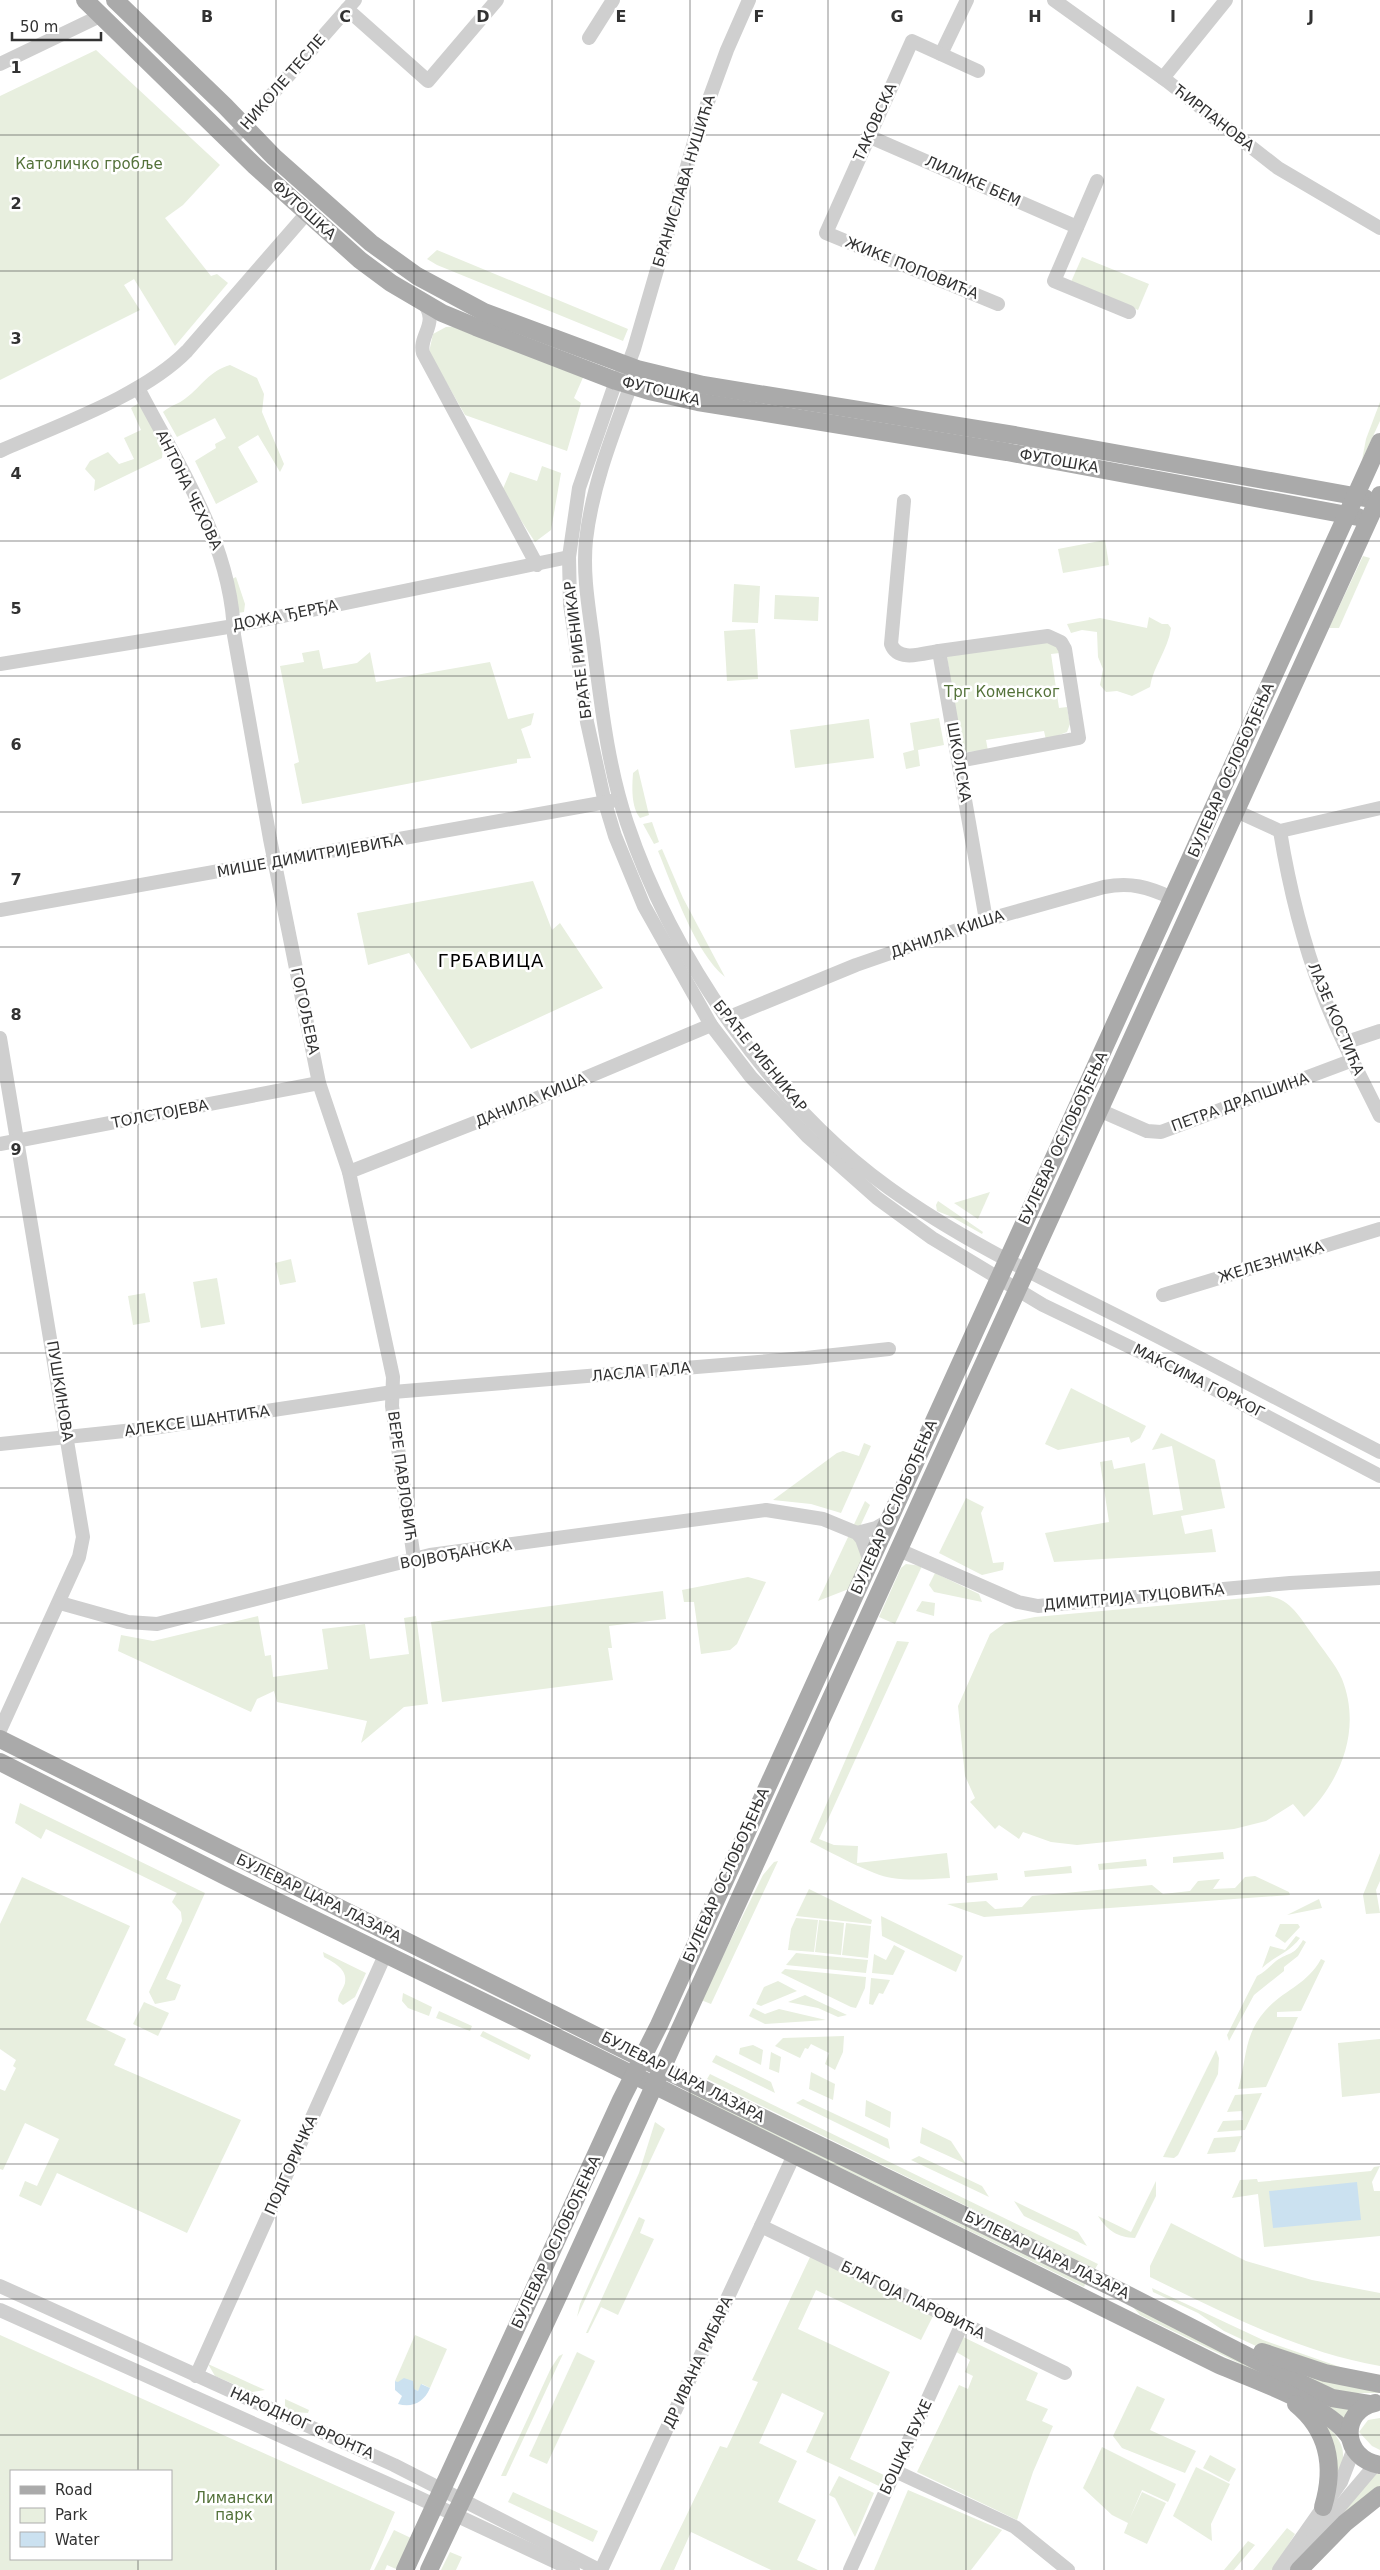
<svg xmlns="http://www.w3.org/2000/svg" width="1380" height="2570" font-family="'DejaVu Sans',sans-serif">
<rect width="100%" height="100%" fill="#fff"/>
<g fill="#e8efdf" fill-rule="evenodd">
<polygon points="96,50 220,165 183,205 165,218 211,276 217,274 228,283 175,346 134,279 124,285 140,310 0,380 0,96"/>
<polygon points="437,250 628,329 623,341 437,265 427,259"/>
<polygon points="1082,257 1149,284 1138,310 1071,282"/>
<polygon points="463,326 585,373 574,398 581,403 567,451 465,415 429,352 433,334 446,327"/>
<path d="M230,365L257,378L264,394L262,412L284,464L280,472L258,435L238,447L258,482L216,504L195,461L216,448L215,444L226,438L215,418L177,437L163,412C169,406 179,404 186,398C202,386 209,371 230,365Z"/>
<polygon points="1380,402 1380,421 1362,460 1366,439"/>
<polygon points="139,403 163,447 162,458 94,491 95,480 85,469 90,461 108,452 119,464 134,459 124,438 141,430 131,408"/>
<polygon points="542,466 561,473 551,530 535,542 502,491 510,472 537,481"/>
<polygon points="1105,540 1109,565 1063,573 1058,549"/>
<polygon points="1363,556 1370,558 1339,628 1329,628"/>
<polygon points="236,577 245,604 244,612 238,613 232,579"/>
<polygon points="734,584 760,586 758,623 732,622"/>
<polygon points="775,595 819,597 818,621 774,619"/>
<path d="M1149,617L1162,624H1168L1171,628C1168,650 1153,666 1150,687L1132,696L1117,691L1106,692L1100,685L1103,669L1098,657L1097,632L1082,630L1071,633L1067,624L1100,618L1147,628Z"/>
<polygon points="755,629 758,679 727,681 724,631"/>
<polygon points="1045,641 1055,644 1060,653 1051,654 1059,708 1067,707 1070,724 1067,732 1046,740 1044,731 986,740 988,751 964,752 960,748 947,656"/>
<polygon points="319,650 323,669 357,663 370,652 376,682 490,662 508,719 534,713 531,725 521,729 531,758 517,759 517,763 302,804 294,764 299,762 280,666 304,662 302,653"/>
<polygon points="939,718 944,745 918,750 920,766 906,769 903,753 914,750 910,723"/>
<polygon points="869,719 874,758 795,768 790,730"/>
<path d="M638,769L649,815L640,818C631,807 632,787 633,773Z"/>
<polygon points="652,822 659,842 654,844 643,824"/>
<path d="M662,849L683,898L725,977C695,953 673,887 658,851Z"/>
<polygon points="533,881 552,930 560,923 603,988 471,1049 409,953 368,965 357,913"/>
<polygon points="990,1192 978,1219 954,1203"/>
<polygon points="938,1201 983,1232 982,1234 952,1217 937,1211 936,1205"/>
<polygon points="291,1259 296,1282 280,1285 275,1263"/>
<polygon points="217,1278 225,1324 201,1328 193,1282"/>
<polygon points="145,1293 150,1322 133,1325 128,1296"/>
<polygon points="1071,1388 1146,1426 1140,1438 1131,1443 1129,1437 1058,1450 1045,1444"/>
<polygon points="1161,1433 1215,1460 1225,1508 1181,1516 1185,1534 1212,1529 1216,1552 1054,1562 1045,1533 1109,1522 1100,1462 1112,1460 1114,1469 1145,1463 1153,1515 1183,1510 1172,1446 1152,1450"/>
<polygon points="864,1443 871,1446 841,1513 811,1504 773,1500 837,1453 843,1451 859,1456"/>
<polygon points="966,1498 984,1507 981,1513 993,1563 1004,1562 1003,1570 982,1575 939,1553"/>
<polygon points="865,1501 870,1505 857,1533 866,1549 859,1585 818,1601"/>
<polygon points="906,1564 922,1566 895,1624 879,1617 901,1568"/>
<polygon points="935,1573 979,1594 982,1602 934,1592 929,1585"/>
<polygon points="748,1577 766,1582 737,1644 730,1650 701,1654 694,1602 684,1602 682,1590"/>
<polygon points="663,1591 666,1619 609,1626 612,1648 608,1648 613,1680 442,1702 431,1622"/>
<path d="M1268,1596C1291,1599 1300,1618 1312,1634C1322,1649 1335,1663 1342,1679C1362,1729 1341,1782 1304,1817L1293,1804L1266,1821L1234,1829L1077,1845L1051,1842L1023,1832L1019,1839L999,1825L995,1829L970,1802L975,1798L965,1776L958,1706L990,1634L1005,1623L1035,1617Z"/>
<polygon points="922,1601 935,1603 934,1616 916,1611"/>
<polygon points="258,1616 265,1656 271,1655 273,1677 328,1669 322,1629 365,1624 370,1659 409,1654 404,1618 416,1616 428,1704 404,1707 361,1743 367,1721 277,1702 274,1691 257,1699 251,1712 118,1651 121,1635 153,1641"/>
<path d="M897,1641L909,1642L819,1839L834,1845L858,1846L857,1863L947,1853L950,1878C930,1879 911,1881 892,1878C873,1876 829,1851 810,1842Z"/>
<polygon points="20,1803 205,1893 166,1979 181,1985 175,2000 155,2004 149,1992 182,1921 181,1912 172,1902 177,1893 46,1829 41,1839 15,1823"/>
<polygon points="1223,1852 1224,1859 1173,1863 1173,1857"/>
<polygon points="1380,1853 1380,1881 1376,1890 1380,1913 1366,1914 1363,1895"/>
<polygon points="1146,1859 1147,1866 1099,1870 1098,1864"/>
<polygon points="778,1861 711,2004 701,2000 763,1875 774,1862"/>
<polygon points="1071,1866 1072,1873 1025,1877 1024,1871"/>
<polygon points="997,1873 998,1880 967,1883 966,1876"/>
<polygon points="1255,1876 1289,1892 1290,1895 984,1917 947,1904 986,1901 995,1909 1022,1907 1032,1896 1152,1885 1163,1894 1190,1891 1198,1881 1220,1879 1213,1889 1235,1888 1245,1877"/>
<polygon points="22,1877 130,1926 86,2020 126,2039 114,2065 241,2120 187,2233 57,2173 41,2206 19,2196 25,2181 37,2186 59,2139 25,2123 3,2170 0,2169 0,2089 5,2091 16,2068 13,2066 16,2060 0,2049 0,1924"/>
<polygon points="809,1889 872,1920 871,1924 796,1916"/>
<polygon points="1319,1899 1322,1908 1287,1915"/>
<polygon points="881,1916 963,1956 956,1972 882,1936"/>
<polygon points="796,1918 818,1920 814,1952 788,1950 791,1929"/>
<polygon points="819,1920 844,1923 841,1955 815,1952"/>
<polygon points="846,1923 871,1926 868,1958 842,1955"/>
<polygon points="1280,1924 1298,1924 1300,1927 1285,1943 1275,1936"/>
<path d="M1296,1936L1300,1938C1290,1952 1275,1956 1262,1968L1270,1946L1285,1950Z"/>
<path d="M1303,1940L1306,1942L1298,1956L1284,1967V1971L1254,1995L1229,2041L1227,2035L1257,1976C1265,1972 1269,1967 1276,1961C1290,1951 1293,1957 1303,1940Z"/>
<polygon points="894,1945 905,1951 893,1975 872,1973 874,1954 886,1960"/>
<path d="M323,1952L366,1973L355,1997L343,2005L338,2001C338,1994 343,1990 345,1983C348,1969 333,1962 324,1957Z"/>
<polygon points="796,1953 868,1960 866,1973 786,1965"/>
<path d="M1321,1959L1325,1961L1301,2011L1277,2012V2017H1298L1266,2087L1238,2089C1247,2060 1243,2036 1265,2011C1283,1990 1306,1986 1321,1959Z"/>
<polygon points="785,1969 866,1977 865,1988 856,2008 851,2007 781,1973"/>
<polygon points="871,1978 890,1980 883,1994 879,1993 873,2005 869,2004"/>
<polygon points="778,1981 797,1991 761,2006 756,2004 764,1987"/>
<polygon points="403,1993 432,2007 429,2016 408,2008 402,2001"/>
<polygon points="805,1995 847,2015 838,2017 818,2008 788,2002"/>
<polygon points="144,2002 169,2013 158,2036 133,2024"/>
<polygon points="753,2008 765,2014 779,2009 826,2020 765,2024 749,2016"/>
<polygon points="439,2011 472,2026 470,2031 436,2018"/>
<polygon points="483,2031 531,2055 529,2060 480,2036"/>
<polygon points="844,2036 843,2052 835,2070 825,2064 829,2053 811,2044 808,2049 805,2048 800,2058 775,2046 783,2038"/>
<polygon points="1380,2039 1380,2093 1342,2097 1338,2043"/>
<polygon points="753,2045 763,2050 761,2065 739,2054 740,2048"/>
<polygon points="1216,2050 1219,2058 1218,2074 1178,2155 1174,2158 1163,2157"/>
<polygon points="771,2052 781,2057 779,2073 769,2069"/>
<polygon points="716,2055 771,2082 775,2093 712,2062"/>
<polygon points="811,2072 835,2084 833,2100 809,2089"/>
<polygon points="710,2074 1098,2264 1095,2269 707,2079"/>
<polygon points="690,2090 1086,2282 1084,2287 688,2093"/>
<polygon points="1262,2093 1245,2130 1217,2132 1223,2121 1243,2120 1242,2111 1227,2112 1235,2095"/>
<polygon points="803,2099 888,2139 890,2149 796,2103"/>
<polygon points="866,2100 891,2112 890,2128 865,2116"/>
<polygon points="655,2122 665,2129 577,2317 580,2304 639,2173"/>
<polygon points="922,2127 951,2141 966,2164 920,2143"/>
<polygon points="1242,2136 1235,2152 1207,2154 1214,2138"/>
<polygon points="919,2156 982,2186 989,2197 911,2160"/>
<polygon points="1380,2166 1372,2182 1374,2191 1380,2191 1380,2236 1264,2247 1258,2194 1232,2198 1240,2180 1257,2179 1258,2182 1371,2171 1374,2167"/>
<path d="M1156,2181V2196L1135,2238C1117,2237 1108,2231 1098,2216L1131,2232Z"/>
<polygon points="1014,2201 1078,2232 1087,2246 1024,2216"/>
<polygon points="639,2217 645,2220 640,2233 654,2239 618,2315 601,2307 588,2333 586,2333"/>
<path d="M1171,2223L1246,2261L1312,2280L1380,2293V2366C1298,2352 1224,2313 1150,2277V2266Z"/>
<polygon points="811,2255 934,2314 921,2340 816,2290 798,2329 890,2372 850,2459 886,2476 881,2487 806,2452 824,2413 782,2393 759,2443 797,2461 778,2502 816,2520 797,2560 818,2570 771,2570 691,2532 674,2570 660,2570 720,2446 727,2448 758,2382 752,2380"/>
<polygon points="1152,2288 1263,2340 1380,2381 1256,2346 1224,2331 1198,2313 1153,2292"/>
<polygon points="1131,2305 1333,2405 1353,2411 1346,2421 1333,2409 1140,2315"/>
<path d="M0,2335L395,2512L370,2570H0ZM171,2471V2559H11V2471Z"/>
<polygon points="415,2335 447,2349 430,2388 422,2384 418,2391 395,2381"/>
<polygon points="959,2335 1038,2373 1026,2400 1048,2409 1042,2421 1053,2426 1033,2472 1017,2520 917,2472 959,2385 968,2389 973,2376 965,2372 970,2360 953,2350"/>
<polygon points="577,2352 595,2361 547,2464 529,2456"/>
<polygon points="563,2354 506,2476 501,2476 551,2368 559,2356"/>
<polygon points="208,2364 265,2390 252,2392 215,2376"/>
<polygon points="1286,2367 1380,2389 1380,2393 1337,2393"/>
<polygon points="1137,2386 1165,2399 1150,2430 1196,2451 1185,2473 1122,2448 1113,2436"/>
<polygon points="285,2399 309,2410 308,2413 294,2412 285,2407"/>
<polygon points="1380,2418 1380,2450 1372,2446 1359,2432 1368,2420"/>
<path d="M1320,2419C1343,2441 1349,2450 1337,2480Z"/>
<polygon points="1102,2447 1176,2484 1168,2502 1142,2490 1129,2520 1142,2492 1166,2503 1147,2544 1124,2533 1128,2523 1112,2515 1083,2488"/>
<polygon points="1210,2455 1236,2469 1229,2482 1203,2468"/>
<polygon points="1196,2467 1230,2484 1211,2524 1212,2541 1173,2516"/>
<polygon points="1375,2474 1380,2474 1380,2490 1321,2539"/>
<polygon points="839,2476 874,2493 855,2537 835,2498 829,2495"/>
<polygon points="908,2490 1002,2530 971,2570 874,2570"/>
<polygon points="513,2492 598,2531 593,2542 508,2502"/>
<polygon points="1287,2528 1295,2534 1273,2570 1253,2570"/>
<polygon points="394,2530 411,2538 396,2569 387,2565 385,2570 374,2570"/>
<polygon points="1248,2541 1255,2545 1234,2570 1224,2570"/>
<polygon points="450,2552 462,2557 456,2570 441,2570"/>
</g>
<g fill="#cbe1f0">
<polygon points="1357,2182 1361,2220 1273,2228 1269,2191"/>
<path d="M404,2378L413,2381L414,2389L418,2391L421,2384L430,2388C424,2402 413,2408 398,2404L402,2396L395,2390V2381L398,2382Z"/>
</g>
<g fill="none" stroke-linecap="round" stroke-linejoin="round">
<g stroke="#cfcfcf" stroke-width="14">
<polyline points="749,0 727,50 697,132 634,349 628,365 616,381 579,488 569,557 570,604 587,722 605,803 615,836 644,906 711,1025 751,1077 807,1136 877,1198 932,1238 1043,1305 1182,1372 1380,1476"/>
<polyline points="1054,0 1167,81 1278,168 1380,228"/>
<polyline points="347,9 428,81 497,0"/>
<polyline points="589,38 613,0"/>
<polyline points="941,54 967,0"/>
<polyline points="0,64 100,16"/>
<polyline points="978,71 912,41 826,233 998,304"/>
<polyline points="1163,78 1226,0"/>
<polyline points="868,136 1077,227"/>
<polyline points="231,141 355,0"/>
<polyline points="1097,181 1054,281 1129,312"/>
<path d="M422,301C441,323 418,335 423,353L537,565"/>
<path d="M629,376L631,385C612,436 592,487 586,540C582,580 591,618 595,657C602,712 609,770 627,823C672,957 773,1105 889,1188C968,1245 1059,1286 1145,1330C1224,1370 1302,1412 1380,1452"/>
<path d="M138,388C178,465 232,545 234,635L270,839L319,1083L349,1172L393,1377L392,1406L414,1559"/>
<path d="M0,451C58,425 143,396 187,351L307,213"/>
<path d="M904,501L891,644C898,663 924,653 939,651L986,920"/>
<polyline points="939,651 1048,636 1061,642 1065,649 1079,738 959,761"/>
<polyline points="0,664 234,626 569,557"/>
<polyline points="1236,811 1280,831 1380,808"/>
<path d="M1280,831C1289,886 1302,940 1322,992C1338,1035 1360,1075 1380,1116"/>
<polyline points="0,910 612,801"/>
<path d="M727,1018L856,965L986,920L1104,887C1131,882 1148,887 1172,898"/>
<polyline points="0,1038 83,1537 79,1557 0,1730"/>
<polyline points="1344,1043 1380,1031"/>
<polyline points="1099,1110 1147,1131 1161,1132 1353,1060"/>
<polyline points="0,1144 319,1083"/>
<polyline points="349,1172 528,1102 711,1025"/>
<polyline points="1163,1295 1380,1229"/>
<polyline points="0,1444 153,1428 393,1392 806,1358 889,1349"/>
<polyline points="857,1533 876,1528 888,1521"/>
<polyline points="899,1550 1018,1602 1038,1606 1290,1583 1380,1578"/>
<polyline points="60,1603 128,1622 157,1624 430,1555 766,1510 823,1519 857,1533 862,1539 870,1561"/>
<polyline points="761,2226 1065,2373"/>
<polyline points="0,2286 394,2465 599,2570"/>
<polyline points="0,2310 415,2496 573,2570"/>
<polyline points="196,2376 385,1955"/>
<polyline points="895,2471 1015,2527 1068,2570"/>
<polyline points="601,2570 794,2155"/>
<polyline points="850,2570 962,2324"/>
<polyline points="1279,2570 1341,2482 1353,2451"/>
<polyline points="1291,2570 1314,2537 1376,2464"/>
</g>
<g stroke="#aaa" stroke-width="18">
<polyline points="85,0 255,166 360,260 391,283 442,313 476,327 616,381 649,391 698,402 1007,452 1358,517"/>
<polyline points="115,0 225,106 274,157 371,243 417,276 484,312 637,369 703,385 1014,435 1365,498"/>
<polyline points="0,1739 695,2085 1122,2292 1298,2382 1332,2398 1369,2404"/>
<path d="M0,1762L229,1878L597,2057L1219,2365C1257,2381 1325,2404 1349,2436"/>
<polyline points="1262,2352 1325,2373 1380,2384"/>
<path d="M1375,2403C1339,2411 1342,2459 1380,2465"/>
<path d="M1296,2404C1329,2431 1335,2467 1323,2507"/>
<polyline points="405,2570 621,2100 659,2025 1380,442"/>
<polyline points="429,2570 555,2303 1380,495"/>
<polyline points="1299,2570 1345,2523 1380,2495"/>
</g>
</g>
<path fill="none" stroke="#323232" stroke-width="1" stroke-opacity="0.55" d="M138,0V2471M276,0V2570M414,0V2570M552,0V2570M690,0V2570M828,0V2570M966,0V2570M1104,0V2570M1242,0V2570M0,135H1380M0,271H1380M0,406H1380M0,541H1380M0,676H1380M0,812H1380M0,947H1380M0,1082H1380M0,1217H1380M0,1353H1380M0,1488H1380M0,1623H1380M0,1758H1380M0,1894H1380M0,2029H1380M0,2164H1380M0,2299H1380M0,2435H1380M138,2559V2570"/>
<g text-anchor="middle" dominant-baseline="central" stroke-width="5" stroke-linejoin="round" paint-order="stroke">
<g font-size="15" fill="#323232" stroke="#fff">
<text transform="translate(283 82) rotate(-49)">НИКОЛЕ ТЕСЛЕ</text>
<text transform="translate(1214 118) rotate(38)">ЋИРПАНОВА</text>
<text transform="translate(875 122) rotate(-66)">ТАКОВСКА</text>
<text transform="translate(684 181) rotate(-73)">БРАНИСЛАВА НУШИЋА</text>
<text transform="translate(973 181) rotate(24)">ЛИЛИКЕ БЕМ</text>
<text transform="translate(304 210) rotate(42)">ФУТОШКА</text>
<text transform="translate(912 268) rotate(22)">ЖИКЕ ПОПОВИЋА</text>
<text transform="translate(661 391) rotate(14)">ФУТОШКА</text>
<text transform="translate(1059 461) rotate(10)">ФУТОШКА</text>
<text transform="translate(189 490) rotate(64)">АНТОНА ЧЕХОВА</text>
<text transform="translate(285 615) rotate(-11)">ДОЖА ЂЕРЂА</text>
<text transform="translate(578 650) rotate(-97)">БРАЋЕ РИБНИКАР</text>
<text transform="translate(959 762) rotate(80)">ШКОЛСКА</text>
<text transform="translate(1231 770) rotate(-66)">БУЛЕВАР ОСЛОБОЂЕЊА</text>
<text transform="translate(310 856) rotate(-10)">МИШЕ ДИМИТРИЈЕВИЋА</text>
<text transform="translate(947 934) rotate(-19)">ДАНИЛА КИША</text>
<text transform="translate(305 1011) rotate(78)">ГОГОЉЕВА</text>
<text transform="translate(1336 1019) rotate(67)">ЛАЗЕ КОСТИЋА</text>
<text transform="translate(760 1056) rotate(51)">БРАЋЕ РИБНИКАР</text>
<text transform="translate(531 1100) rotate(-22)">ДАНИЛА КИША</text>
<text transform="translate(1240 1102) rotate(-20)">ПЕТРА ДРАПШИНА</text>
<text transform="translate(160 1114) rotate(-11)">ТОЛСТОЈЕВА</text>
<text transform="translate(1063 1138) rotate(-65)">БУЛЕВАР ОСЛОБОЂЕЊА</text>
<text transform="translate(1271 1262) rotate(-17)">ЖЕЛЕЗНИЧКА</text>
<text transform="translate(641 1372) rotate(-5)">ЛАСЛА ГАЛА</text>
<text transform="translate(1199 1381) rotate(27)">МАКСИМА ГОРКОГ</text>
<text transform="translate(60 1391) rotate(81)">ПУШКИНОВА</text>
<text transform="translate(197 1421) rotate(-8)">АЛЕКСЕ ШАНТИЋА</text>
<text transform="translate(402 1476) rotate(82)">ВЕРЕ ПАВЛОВИЋ</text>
<text transform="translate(894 1507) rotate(-66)">БУЛЕВАР ОСЛОБОЂЕЊА</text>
<text transform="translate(456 1554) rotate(-10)">ВОЈВОЂАНСКА</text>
<text transform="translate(1134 1597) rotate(-5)">ДИМИТРИЈА ТУЦОВИЋА</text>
<text transform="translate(726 1875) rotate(-66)">БУЛЕВАР ОСЛОБОЂЕЊА</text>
<text transform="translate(319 1898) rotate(26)">БУЛЕВАР ЦАРА ЛАЗАРА</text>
<text transform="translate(683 2077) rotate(27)">БУЛЕВАР ЦАРА ЛАЗАРА</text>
<text transform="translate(291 2165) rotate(-66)">ПОДГОРИЧКА</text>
<text transform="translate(556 2242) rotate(-65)">БУЛЕВАР ОСЛОБОЂЕЊА</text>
<text transform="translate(1047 2255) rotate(26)">БУЛЕВАР ЦАРА ЛАЗАРА</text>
<text transform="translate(913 2300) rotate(26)">БЛАГОЈА ПАРОВИЋА</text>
<text transform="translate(698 2362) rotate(-65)">ДР ИВАНА РИБАРА</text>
<text transform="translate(302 2423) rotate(24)">НАРОДНОГ ФРОНТА</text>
<text transform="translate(906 2447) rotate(-65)">БОШКА БУХЕ</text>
</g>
<g font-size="15" fill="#54723a" stroke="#fff">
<text x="89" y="164">Католичко гробље</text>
<text x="1002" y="692">Трг Коменског</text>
<text x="234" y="2498">Лимански<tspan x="234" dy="17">парк</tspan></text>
</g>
<g font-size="18" letter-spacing="1" fill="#000" stroke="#fff">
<text x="491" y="960">ГРБАВИЦА</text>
</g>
</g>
<g font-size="16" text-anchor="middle" font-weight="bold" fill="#323232" stroke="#fff" stroke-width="5" stroke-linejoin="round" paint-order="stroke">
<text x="207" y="22">B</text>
<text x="345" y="22">C</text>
<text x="483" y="22">D</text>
<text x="621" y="22">E</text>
<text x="759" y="22">F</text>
<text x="897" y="22">G</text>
<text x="1035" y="22">H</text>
<text x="1173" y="22">I</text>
<text x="1311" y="22">J</text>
<text x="16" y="73">1</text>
<text x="16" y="209">2</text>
<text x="16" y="344">3</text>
<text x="16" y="479">4</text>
<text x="16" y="614">5</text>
<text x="16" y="750">6</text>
<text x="16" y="885">7</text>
<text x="16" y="1020">8</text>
<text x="16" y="1155">9</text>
</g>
<rect x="10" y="2470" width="162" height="90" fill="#ffffff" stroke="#adadad"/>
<rect x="20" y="2486" width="25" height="8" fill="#aaaaaa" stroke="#adadad"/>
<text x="55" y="2495" font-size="15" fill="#323232">Road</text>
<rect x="20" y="2508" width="25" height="15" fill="#e8efdf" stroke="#adadad"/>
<text x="55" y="2520" font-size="15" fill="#323232">Park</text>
<rect x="20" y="2532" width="25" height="15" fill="#cbe1f0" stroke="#adadad"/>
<text x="55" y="2545" font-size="15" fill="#323232">Water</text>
<path d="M12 32v8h89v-8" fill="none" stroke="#323232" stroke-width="2.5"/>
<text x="20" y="32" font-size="15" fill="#323232" stroke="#ffffff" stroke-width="4" paint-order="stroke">50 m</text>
</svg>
